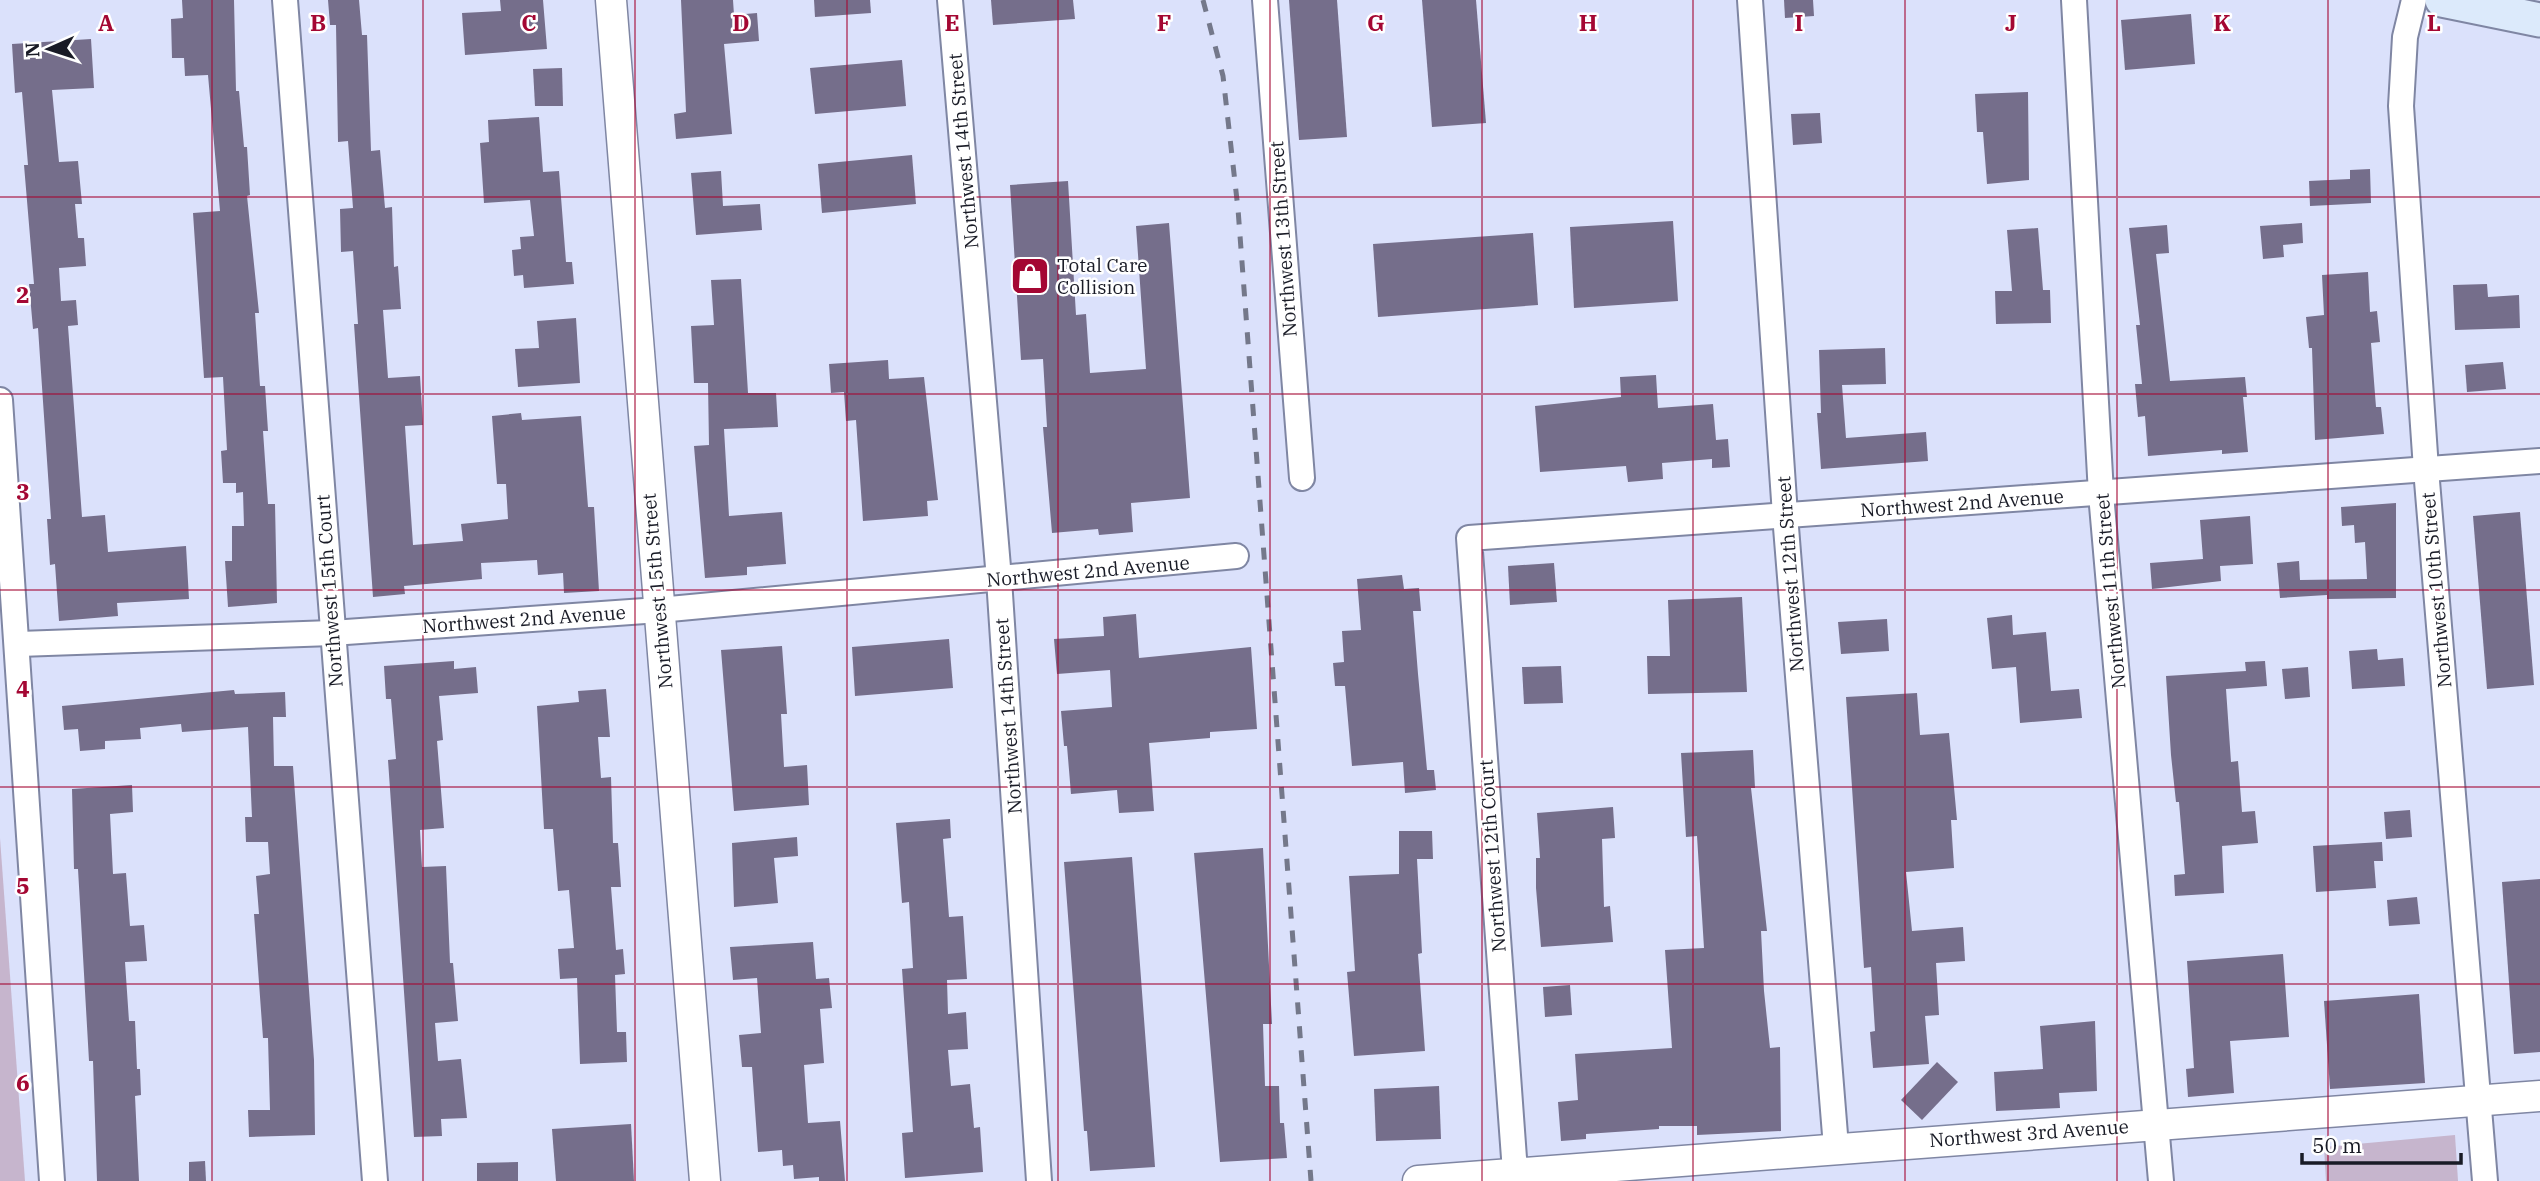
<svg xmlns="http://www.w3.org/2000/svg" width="2540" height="1181" font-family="'IBM Plex Serif',serif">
<rect width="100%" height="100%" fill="#dbe1fb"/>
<g fill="#c6b5cd">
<polygon points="0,838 25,1181 0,1181"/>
<polygon points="2455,1135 2458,1181 2326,1181 2324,1147"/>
</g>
<g fill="#756e8b">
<polygon points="182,0 234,0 236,91 239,91 244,147 247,147 250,195 247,196 259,313 255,313 260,386 265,386 268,431 263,431 268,504 275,504 277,603 228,607 225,561 232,561 232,526 244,526 243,492 236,493 236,483 223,483 221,451 227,450 223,377 204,378 193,213 220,211 208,75 185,76 184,58 172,58 171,19 183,18"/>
<polygon points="328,0 359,0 362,35 367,35 371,151 380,150 385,208 392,207 394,267 398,266 401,309 383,310 388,378 420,376 423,425 405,426 413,545 463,541 461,524 508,519 506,484 497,484 492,416 521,413 522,420 581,416 588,507 594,507 599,591 564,593 563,573 538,575 537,560 481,563 482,579 404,586 405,594 373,597 354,324 358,324 353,251 341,252 340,209 353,208 348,141 338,142 336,25 330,25"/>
<polygon points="500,0 543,0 547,49 465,55 462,13 501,11"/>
<polygon points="681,0 733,0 734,15 757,13 759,41 724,44 732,134 676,139 674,114 686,112"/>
<polygon points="814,0 870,0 871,13 815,17"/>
<polygon points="991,0 1073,0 1075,19 993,25"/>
<polygon points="1289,0 1337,0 1347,137 1299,140"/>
<polygon points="1422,0 1476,0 1486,123 1432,127"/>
<polygon points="1784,0 1813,0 1814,16 1785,18"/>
<polygon points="2191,14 2195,64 2125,70 2121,20"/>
<polygon points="91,39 94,88 52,90 59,162 78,161 82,204 75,204 78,238 84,238 86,266 59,268 61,301 76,300 78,325 68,326 82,517 105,515 108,552 186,546 189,599 117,603 118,616 59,621 55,564 50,565 47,519 51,519 38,328 33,329 29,284 34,284 24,165 28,165 22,92 15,93 12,44"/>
<polygon points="902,60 906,106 815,114 810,68"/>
<polygon points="562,68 563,106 535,106 533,69"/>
<polygon points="2028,92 2029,180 1987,184 1983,132 1977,132 1975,94"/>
<polygon points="1820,113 1822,143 1793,145 1791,114"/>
<polygon points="539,117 543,172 559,171 566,262 572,262 574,284 524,288 523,275 514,276 512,250 521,249 520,237 534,236 530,200 484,203 480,143 489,142 488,120"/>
<polygon points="912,155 916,204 822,213 818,164"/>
<polygon points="2370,169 2371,203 2310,206 2309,181 2350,179 2350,170"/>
<polygon points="721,171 723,206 760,204 762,230 696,235 691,173"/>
<polygon points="1068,181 1076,315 1086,314 1090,373 1146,369 1136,226 1169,223 1190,498 1131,503 1133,532 1099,535 1098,529 1052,533 1043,427 1047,427 1043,359 1021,360 1010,185"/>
<polygon points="1673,221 1678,301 1574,308 1570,227"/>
<polygon points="2302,223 2303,243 2283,245 2284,257 2263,259 2260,226"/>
<polygon points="2167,225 2169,253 2156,254 2170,381 2245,377 2247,397 2243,397 2248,452 2222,454 2222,450 2148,456 2145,416 2138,417 2135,384 2142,384 2136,325 2140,325 2129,228"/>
<polygon points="2038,228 2043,290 2050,290 2051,323 1996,324 1995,291 2012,291 2007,230"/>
<polygon points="1533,233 1538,305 1378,317 1373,244"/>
<polygon points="2368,272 2370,312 2377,311 2380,342 2371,343 2376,407 2381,407 2384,434 2315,440 2312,348 2309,348 2306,317 2324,315 2322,275"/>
<polygon points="741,279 748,393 776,393 778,427 724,429 729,516 782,512 786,564 747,567 747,575 705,578 694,446 709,445 708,383 694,383 691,326 714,325 711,280"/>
<polygon points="2487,284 2488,297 2519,295 2520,328 2455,330 2453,285"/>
<polygon points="576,318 580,383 518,387 515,349 539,348 537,321"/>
<polygon points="1885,348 1886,384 1842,385 1846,438 1926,432 1928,461 1821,469 1817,413 1821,413 1819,350"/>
<polygon points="888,360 889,379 924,377 938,500 927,501 928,516 863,521 856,420 846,421 844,392 831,393 829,364"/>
<polygon points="2503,362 2506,389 2467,392 2465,365"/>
<polygon points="1656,375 1658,408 1713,404 1716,440 1728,439 1730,467 1712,468 1712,459 1662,463 1663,479 1628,482 1626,466 1540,472 1535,406 1621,397 1620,377"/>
<polygon points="2396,503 2396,598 2327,599 2327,595 2280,598 2277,563 2299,561 2300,580 2367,579 2365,542 2355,543 2354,525 2342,526 2341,507"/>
<polygon points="2520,512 2534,685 2487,689 2473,516"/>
<polygon points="2250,516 2253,564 2220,566 2221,581 2152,589 2150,563 2203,559 2200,520"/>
<polygon points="1554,563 1557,602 1510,605 1508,566"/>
<polygon points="1402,575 1404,589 1419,588 1421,611 1413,611 1418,674 1427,770 1434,770 1436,790 1405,793 1403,762 1352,766 1345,686 1335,686 1333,663 1344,662 1342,631 1361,630 1357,579"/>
<polygon points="1742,597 1747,692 1648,694 1647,656 1670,656 1668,600"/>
<polygon points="1136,614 1139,658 1251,647 1257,729 1210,732 1210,738 1149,743 1154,811 1119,813 1117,790 1071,794 1067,746 1064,746 1061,711 1112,707 1110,670 1057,674 1054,639 1104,636 1103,617"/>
<polygon points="2012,615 2013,635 2046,632 2051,691 2079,689 2082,718 2020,723 2016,667 1992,669 1987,618"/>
<polygon points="1887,619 1889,651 1841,654 1838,622"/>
<polygon points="949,639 953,688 855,696 852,647"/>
<polygon points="782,646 787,714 781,714 784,767 807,765 809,805 734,811 721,650"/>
<polygon points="2377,649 2378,660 2403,658 2405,686 2352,689 2349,651"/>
<polygon points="454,661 454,669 476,667 478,693 439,696 443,740 437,741 444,828 420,830 421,850 422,867 446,866 450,963 453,963 458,1021 435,1023 438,1061 461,1059 467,1118 441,1119 442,1136 414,1137 388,760 396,759 391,699 386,699 384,666"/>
<polygon points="2265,661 2267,686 2226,689 2231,762 2238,761 2242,812 2255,811 2258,843 2222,846 2224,893 2175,896 2174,875 2185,874 2179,802 2176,802 2171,755 2166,676 2246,671 2245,662"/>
<polygon points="1561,666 1563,703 1524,704 1522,667"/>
<polygon points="2308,667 2310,697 2285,699 2282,669"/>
<polygon points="606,689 610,737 598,737 601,778 611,777 613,843 618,843 621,887 611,887 616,950 623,949 625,974 615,975 617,1032 626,1032 627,1062 580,1064 577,978 560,979 558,949 574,948 569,890 558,891 553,829 544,829 537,706 579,702 578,691"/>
<polygon points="234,690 235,694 285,692 286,717 273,717 274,766 293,766 314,1060 315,1135 249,1137 248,1110 270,1110 268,1038 263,1038 254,914 259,914 256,876 270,874 268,842 246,842 245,817 252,817 248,727 182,732 181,724 140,728 141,739 105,741 105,749 80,751 78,729 64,730 62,706"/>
<polygon points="1917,693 1920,735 1949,733 1957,820 1951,820 1954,868 1906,872 1912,931 1963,927 1965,961 1936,963 1939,1015 1925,1016 1929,1064 1873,1068 1870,1032 1875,1031 1871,967 1864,968 1846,697"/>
<polygon points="1753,750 1755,788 1751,788 1767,931 1761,931 1764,991 1770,1048 1780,1047 1781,1131 1697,1135 1697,1126 1659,1126 1659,1129 1586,1134 1586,1139 1561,1141 1558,1102 1578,1100 1575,1054 1672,1048 1665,950 1704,948 1697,836 1686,837 1681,753"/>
<polygon points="132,785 133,812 110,814 113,874 126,873 130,926 144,925 147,961 125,962 129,1021 135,1021 137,1069 140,1069 141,1095 135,1096 139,1181 97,1181 93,1061 89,1061 78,869 74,869 72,789"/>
<polygon points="1613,807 1615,838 1602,839 1604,907 1610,906 1613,942 1541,947 1536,888 1536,858 1540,858 1537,813"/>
<polygon points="2410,810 2412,837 2386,839 2384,812"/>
<polygon points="950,819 951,838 943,839 949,917 963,916 967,979 947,980 948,1014 966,1012 968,1049 948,1050 951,1086 970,1084 974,1128 980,1127 983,1172 905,1178 902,1133 913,1132 902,969 913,968 909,902 902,903 896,823"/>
<polygon points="1399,831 1432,831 1433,859 1417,859 1422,953 1418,954 1425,1051 1354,1056 1347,972 1355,971 1349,876 1399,874"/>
<polygon points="797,837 798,856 774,858 778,903 734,907 732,843"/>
<polygon points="2382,842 2383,861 2374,861 2376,888 2316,892 2313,846"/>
<polygon points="1263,848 1272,1024 1263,1024 1265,1086 1279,1086 1280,1123 1284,1123 1287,1158 1220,1162 1194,853"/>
<polygon points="1132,857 1155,1167 1090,1171 1087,1131 1084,1131 1064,862"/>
<polygon points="2540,879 2540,1052 2514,1054 2502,882"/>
<polygon points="2417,897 2420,924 2389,926 2387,900"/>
<polygon points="813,942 816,979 829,978 832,1008 820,1009 824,1063 804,1065 808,1123 840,1121 845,1181 819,1181 819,1177 794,1179 793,1165 783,1166 782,1150 758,1152 752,1067 742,1067 739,1035 761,1033 757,978 733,980 730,947"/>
<polygon points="2283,954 2289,1037 2230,1041 2234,1093 2188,1097 2186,1069 2194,1068 2187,961"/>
<polygon points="1570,985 1572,1015 1545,1017 1543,987"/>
<polygon points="2419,994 2425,1083 2330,1089 2324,1001"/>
<polygon points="2095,1021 2097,1091 2059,1093 2060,1108 1996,1111 1994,1072 2043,1069 2040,1026"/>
<polygon points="1937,1062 1958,1082 1922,1120 1901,1100"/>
<polygon points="1439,1086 1441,1139 1376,1141 1374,1089"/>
<polygon points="631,1124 634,1181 556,1181 552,1129"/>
<polygon points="205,1161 206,1181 189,1181 189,1162"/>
<polygon points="518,1162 518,1181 477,1181 477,1163"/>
</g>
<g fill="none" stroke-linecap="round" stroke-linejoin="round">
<g stroke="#7f86a3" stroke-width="28">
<g id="minor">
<polyline points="285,0 375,1181"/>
<polyline points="950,0 999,579 1039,1181"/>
<polyline points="1265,0 1302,478"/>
<polyline points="1750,0 1785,515 1836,1147"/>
<polyline points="2074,0 2101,494 2161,1181"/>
<polyline points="2414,0 2405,37 2401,106 2426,469 2485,1181"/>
<polyline points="0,400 52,1181"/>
<polyline points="19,644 332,633 659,610 1236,556"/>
<polyline points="1519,1181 1514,1158 1469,538 2540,461"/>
</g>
</g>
<g stroke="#7f86a3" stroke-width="33">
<g id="tertiary">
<polyline points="611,0 705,1181"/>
<polyline points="1418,1181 2540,1096"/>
</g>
</g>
<g stroke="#7f86a3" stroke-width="37">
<polyline id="secondary" points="2442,0 2540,20"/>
</g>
<use href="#minor" stroke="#fff" stroke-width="24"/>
<use href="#tertiary" stroke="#fff" stroke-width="30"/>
<use href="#secondary" stroke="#dceafb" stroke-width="33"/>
<polyline stroke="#74788a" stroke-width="5" stroke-dasharray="12 12" stroke-linecap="butt" points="1203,0 1223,76 1238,209 1311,1181"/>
</g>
<path fill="none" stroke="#a40733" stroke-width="2" stroke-opacity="0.55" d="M212,0V1181M423,0V1181M635,0V1181M847,0V1181M1058,0V1181M1270,0V1181M1482,0V1181M1693,0V1181M1905,0V1181M2117,0V1181M2328,0V1181M0,197H2540M0,394H2540M0,590H2540M0,787H2540M0,984H2540"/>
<defs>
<g id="shop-square" transform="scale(2.0125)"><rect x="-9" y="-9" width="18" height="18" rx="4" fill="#a40733" stroke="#fff"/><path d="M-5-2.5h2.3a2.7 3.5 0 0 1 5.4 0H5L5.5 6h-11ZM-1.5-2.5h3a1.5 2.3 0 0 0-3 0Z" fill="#fff"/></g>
</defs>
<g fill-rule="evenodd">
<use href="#shop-square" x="1030" y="276"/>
</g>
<g text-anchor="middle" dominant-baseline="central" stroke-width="5" stroke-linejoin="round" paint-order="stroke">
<g font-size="19" fill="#191b26" stroke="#fff">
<text transform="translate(963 151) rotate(-95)">Northwest 14th Street</text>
<text transform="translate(1283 239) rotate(-94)">Northwest 13th Street</text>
<text transform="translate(1962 503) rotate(-4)">Northwest 2nd Avenue</text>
<text transform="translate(1088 571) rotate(-5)">Northwest 2nd Avenue</text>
<text transform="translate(1790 574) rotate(-94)">Northwest 12th Street</text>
<text transform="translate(2436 590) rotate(-95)">Northwest 10th Street</text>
<text transform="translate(329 591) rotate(-94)">Northwest 15th Court</text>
<text transform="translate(657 591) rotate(-95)">Northwest 15th Street</text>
<text transform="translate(2110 591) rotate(-95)">Northwest 11th Street</text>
<text transform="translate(524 619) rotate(-4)">Northwest 2nd Avenue</text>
<text transform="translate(1008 716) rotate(-94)">Northwest 14th Street</text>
<text transform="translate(1492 856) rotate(-94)">Northwest 12th Court</text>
<text transform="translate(2029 1133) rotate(-4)">Northwest 3rd Avenue</text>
</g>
<g font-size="19" fill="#191b26" stroke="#fff" text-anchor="start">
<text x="1057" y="265">Total Care<tspan x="1057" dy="22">Collision</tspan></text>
</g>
</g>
<g font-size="23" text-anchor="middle" font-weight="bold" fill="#a40733" stroke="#fff" stroke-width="5" stroke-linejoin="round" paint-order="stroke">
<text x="106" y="31">A</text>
<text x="318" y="31">B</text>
<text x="529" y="31">C</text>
<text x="741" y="31">D</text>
<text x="952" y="31">E</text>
<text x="1164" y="31">F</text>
<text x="1376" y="31">G</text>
<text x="1588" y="31">H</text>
<text x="1799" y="31">I</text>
<text x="2011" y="31">J</text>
<text x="2222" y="31">K</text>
<text x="2434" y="31">L</text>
<text x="23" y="303">2</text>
<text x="23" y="500">3</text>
<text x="23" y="697">4</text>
<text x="23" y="894">5</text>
<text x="23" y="1091">6</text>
</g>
<g transform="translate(49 49) rotate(267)" stroke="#ffffff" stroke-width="5" paint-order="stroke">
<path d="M0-5L12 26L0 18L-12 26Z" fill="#191b26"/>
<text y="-10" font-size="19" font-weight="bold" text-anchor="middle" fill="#191b26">N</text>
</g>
<path d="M2302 1153v10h159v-10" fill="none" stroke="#191b26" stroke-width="3.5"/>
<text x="2312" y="1153" font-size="21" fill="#191b26" stroke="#ffffff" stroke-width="5" paint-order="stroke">50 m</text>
</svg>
